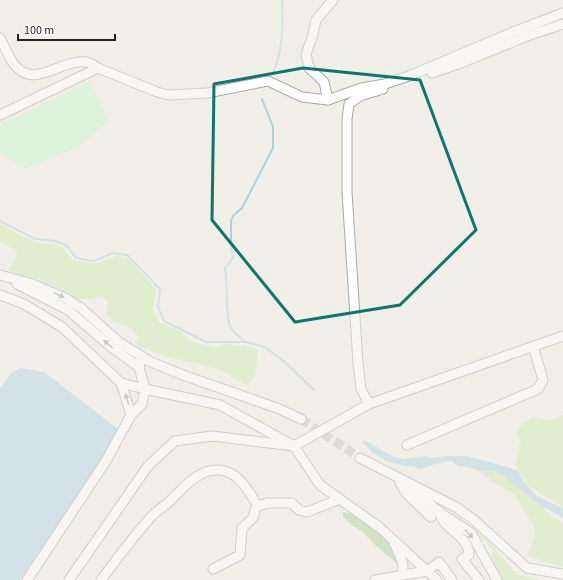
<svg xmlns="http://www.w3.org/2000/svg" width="563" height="580" font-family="'Source Sans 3',sans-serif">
<rect width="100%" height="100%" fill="#f2efe9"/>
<g fill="#cdebb0">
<path d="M0,224C11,229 22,237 34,241C54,247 59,237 72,260L95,264L116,256L127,258L156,289L153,309L159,322L180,331L191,341L215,348L226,343L237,346L244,345L257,349C257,363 258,375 248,386L218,369L204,366L198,363L167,357L137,346L135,341L139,339C133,326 125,326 113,322L106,313L109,303L101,296L92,299H79L39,279L14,273L8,269L16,259L17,251L0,241Z"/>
<polygon points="563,415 563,507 527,485 515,465 521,440 516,434 522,424 533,417 550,421"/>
<polygon points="479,471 494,471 508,478 522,492 543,506 549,515 563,523 563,567 539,560 527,555 532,546 535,531 532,523 514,494 487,478"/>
<polygon points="429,499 452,512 477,530 491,544 518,575 539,580 500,580 493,565 492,549 484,540"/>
</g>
<polygon fill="#add19e" points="343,512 356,514 390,539 400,566 374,544 362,531 353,526 343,517"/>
<polygon fill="#c8facc" points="90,81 109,121 77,148 24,169 0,153 0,125"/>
<g fill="#aad3df">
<polygon points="21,368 44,372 118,429 122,430 20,580 0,580 0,389 11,373"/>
<polygon points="364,440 394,457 403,459 424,456 433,458 448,456 467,456 511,468 518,471 523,481 537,496 563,508 563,518 534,501 502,475 494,471 479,471 468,467 458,466 451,461 438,463 422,469 388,462 373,453 362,442"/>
</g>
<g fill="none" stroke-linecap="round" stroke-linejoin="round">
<g stroke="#aad3df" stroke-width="2">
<path d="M273,73C283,52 283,24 282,0"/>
<polyline points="0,221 35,239 56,241 66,245 76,258 93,261 113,253 127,255 160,289 158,307 164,321 206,342 246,342 265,347 287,364 314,390"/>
<path d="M245,342C241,338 234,333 231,328C225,317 228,283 225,268L233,258L231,246V221L233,216L242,208L273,148V127L262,99"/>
</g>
<polyline stroke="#c8c6c1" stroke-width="9" stroke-dasharray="9 4.5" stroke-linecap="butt" points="301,419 360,458"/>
<g stroke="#a9a9a9" stroke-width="11">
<g id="minor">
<path d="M0,38C4,45 7,53 11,60C32,94 60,58 87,62C90,63 95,66 98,68"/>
<polyline points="432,73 461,63 527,36 563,24"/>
<polyline points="328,100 324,82 309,68 306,54 312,38 316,20 333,0"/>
<polyline points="0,115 98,68 157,92 169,95 207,93 268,81 302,97 328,100 361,88 385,84 409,76 511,33 563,13"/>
<polyline points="0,275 33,284 67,299 81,308 119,342 149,361 180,374 277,408 301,419"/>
<polyline points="17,284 68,310 110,346 139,367"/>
<polyline points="0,295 24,304 62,327 121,383 131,415"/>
<polyline points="142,356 139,367 145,389 220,405 294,446 320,485 379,527 437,580"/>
<polyline points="369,404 361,389 358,363 347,192 347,119 349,104 360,96 383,89"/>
<polyline points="407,445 538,389 543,380 533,346"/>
<polyline points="360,458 456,507 474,520 527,568 563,574"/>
<polyline points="400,483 406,493 431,517"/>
<polyline points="407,485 442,514 471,533 497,580"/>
<path d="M439,513C441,516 443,521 446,524C455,534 469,540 469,555L462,559L479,580"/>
<path d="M393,540C397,551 408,566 400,576"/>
<polyline points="213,569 240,555 242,528 253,518 256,507 267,503 292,503 299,510 307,512 340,499"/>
<polyline points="27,580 106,461 131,415 142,404 145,389 121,383"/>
<polyline points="69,580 148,466 175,441 212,436 294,446 369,404 563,336"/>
<path d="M101,580C117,559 133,537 150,518C156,511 165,506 171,500C185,486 202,465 225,471C242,476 249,493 258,506"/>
<polyline points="375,580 427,571 439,562 452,580"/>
</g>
</g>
<use href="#minor" stroke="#fff" stroke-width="9"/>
</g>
<defs><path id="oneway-solid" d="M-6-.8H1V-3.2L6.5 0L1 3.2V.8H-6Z"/></defs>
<g fill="#9c9c9c">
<use href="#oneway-solid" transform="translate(59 295) rotate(25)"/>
<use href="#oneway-solid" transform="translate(108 344) rotate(-139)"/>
<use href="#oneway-solid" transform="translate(127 399) rotate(-107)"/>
<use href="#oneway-solid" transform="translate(469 534) rotate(47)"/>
</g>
<path d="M0 0H563V580H0ZM303,68L420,80L476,230L400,305L295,322L212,220L214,84Z" fill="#f2efe9" fill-opacity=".55" fill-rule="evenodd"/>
<path fill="none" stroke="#0f766e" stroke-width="3" stroke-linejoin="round" d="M303,68L420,80L476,230L400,305L295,322L212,220L214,84Z"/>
<path d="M18 34v6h97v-6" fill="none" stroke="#222222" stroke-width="2"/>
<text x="24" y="34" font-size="12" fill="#222222" stroke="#ffffff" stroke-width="3" paint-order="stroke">100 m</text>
</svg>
